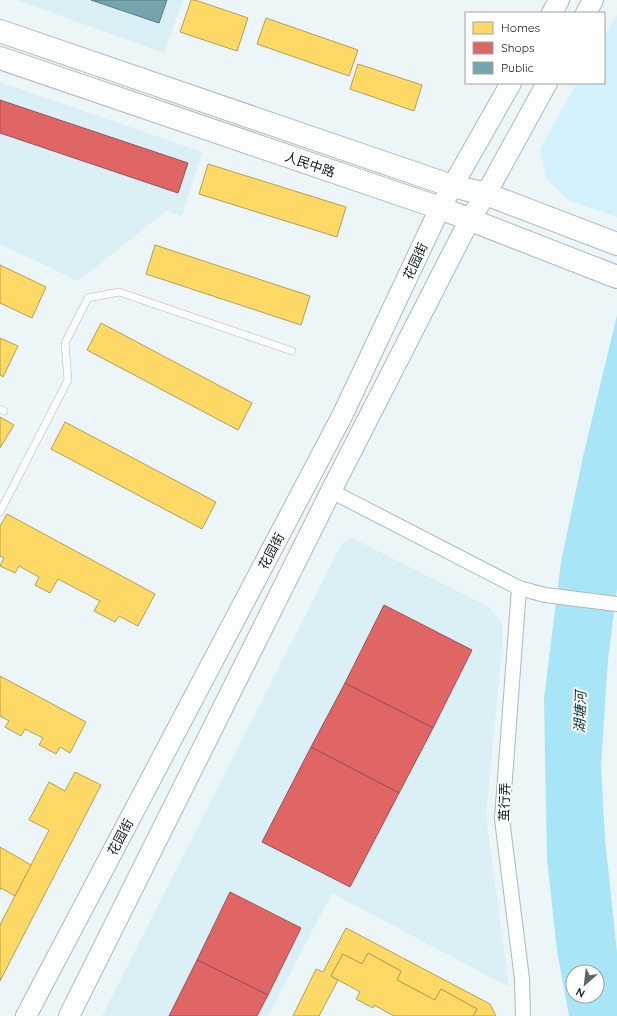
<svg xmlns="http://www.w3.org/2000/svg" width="617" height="1016" font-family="Quicksand,'Noto Sans SC',sans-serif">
<rect width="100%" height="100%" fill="#ecf5f8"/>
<g fill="#daf0f6">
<polygon points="17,0 183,0 164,53"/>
<polygon points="0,82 202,152 182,216 166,211 78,281 0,244"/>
<polygon points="350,537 489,607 502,624 502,649 486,816 509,987 332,893 268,1016 102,1016 341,545"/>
</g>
<polygon fill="#d3f2fb" points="617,15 617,217 570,201 546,179 540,149 577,83 604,83 604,37"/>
<path fill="#a8e6f7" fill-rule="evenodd" d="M617,315V589L608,660L601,765L605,839L617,952V1016H569L557,951L547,859L544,699L561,562L584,452ZM573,972H597V996H573Z"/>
<g fill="#ffd966" stroke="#b5a051">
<polygon points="191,0 195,0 248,18 237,51 180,32"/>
<polygon points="266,18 358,50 349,76 257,44"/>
<polygon points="358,64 422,85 414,111 350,89"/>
<polygon points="208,164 346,207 337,237 199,194"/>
<polygon points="155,245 310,296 301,325 146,274"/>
<polygon points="0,265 46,287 32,318 0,303"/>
<polygon points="101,323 252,403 238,430 87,350"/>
<polygon points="0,338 18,346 3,377 0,375"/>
<polygon points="0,417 14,425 0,448"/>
<polygon points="65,422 216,502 202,529 51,449"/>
<polygon points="7,514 155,594 138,626 119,616 115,622 94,611 100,601 58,579 50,593 35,585 39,577 19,566 15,573 0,566 4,558 0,556 0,526"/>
<polygon points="0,676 86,722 70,753 60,747 56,754 39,745 43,738 25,729 21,736 5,727 9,721 0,716"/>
<polygon points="75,772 101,785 0,981 0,925 49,830 29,820 49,782 65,791"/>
<polygon points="0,847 31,865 15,896 1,888 0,890"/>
<polygon points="346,928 490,1004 496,1016 473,1016 477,1009 441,989 435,1000 397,980 401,971 368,953 362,964 343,954 331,976 338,980 319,1016 293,1016 316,969 323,972"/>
<polygon points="368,953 401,971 397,980 435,1000 441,989 477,1009 473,1016 394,1016 374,1005 373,1008 356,999 360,992 331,976 343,954 362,964"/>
</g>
<g fill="#e06666" stroke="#a04f51">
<polygon points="0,100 188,163 178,193 0,133"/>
<polygon points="384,605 472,650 433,728 345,683"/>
<polygon points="345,683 433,728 399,793 311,747"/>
<polygon points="311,747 399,793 350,887 262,842"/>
<polygon points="230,892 301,928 268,995 197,960"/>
<polygon points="197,960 268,995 257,1016 169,1016"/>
</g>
<polygon fill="#76a5af" stroke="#557b84" points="91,0 167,0 159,23"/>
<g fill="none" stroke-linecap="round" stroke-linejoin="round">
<g stroke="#adb9bd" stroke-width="8">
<g id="service">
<polyline points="0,409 4,411"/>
<polyline points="0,512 68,380 65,343 88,298 119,292 292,351"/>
</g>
</g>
<g stroke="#adb9bd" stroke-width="16">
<g id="minor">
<polyline points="331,491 519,588 545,595 617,604"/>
<polyline points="519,588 502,819 522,979 523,1016"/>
</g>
</g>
<g stroke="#adb9bd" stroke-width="22">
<g id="secondary">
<polyline points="552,13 559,0"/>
<polyline points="586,13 593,0"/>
<polyline points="26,1016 342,416 440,208 511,83"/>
<polyline points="69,1016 331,491 470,219 486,194 547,83"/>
</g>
</g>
<g stroke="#adb9bd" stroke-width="24">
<g id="primary">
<polyline points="0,31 452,186 486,194 617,244"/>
<polyline points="0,58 440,208 617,277"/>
</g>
</g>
<use href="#service" stroke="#fcfefe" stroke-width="7"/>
<use href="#minor" stroke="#fcfefe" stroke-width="14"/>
<use href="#secondary" stroke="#fcfefe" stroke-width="20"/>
<use href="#primary" stroke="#fcfefe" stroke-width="22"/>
</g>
<g text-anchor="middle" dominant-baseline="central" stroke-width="4" stroke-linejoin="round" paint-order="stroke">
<g font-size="13" fill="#091a1f" stroke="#fff">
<text transform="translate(310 164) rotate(19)">人民中路</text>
<text transform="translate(415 261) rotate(-65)">花园街</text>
<text transform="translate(271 551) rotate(-62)">花园街</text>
<text transform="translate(504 802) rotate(-88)">茧行弄</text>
<text transform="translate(120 837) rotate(-62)">花园街</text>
</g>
<g font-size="14" font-style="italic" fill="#042f38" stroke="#fff">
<text transform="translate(580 712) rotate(-88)">湖塘河</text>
</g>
</g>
<rect x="465" y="12" width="140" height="72" fill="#ffffff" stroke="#9da3a5"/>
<rect x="473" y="22" width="20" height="12" fill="#ffd966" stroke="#9da3a5"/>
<text x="501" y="32" font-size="12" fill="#091a1f">Homes</text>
<rect x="473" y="42" width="20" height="12" fill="#e06666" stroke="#9da3a5"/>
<text x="501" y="52" font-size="12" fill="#091a1f">Shops</text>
<rect x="473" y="62" width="20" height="12" fill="#76a5af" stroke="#9da3a5"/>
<text x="501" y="72" font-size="12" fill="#091a1f">Public</text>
<g transform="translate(585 984) rotate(208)"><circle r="19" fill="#ffffff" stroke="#9da3a5"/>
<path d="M0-3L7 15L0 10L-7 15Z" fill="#58676b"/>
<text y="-6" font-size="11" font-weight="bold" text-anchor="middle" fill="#091a1f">N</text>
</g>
</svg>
